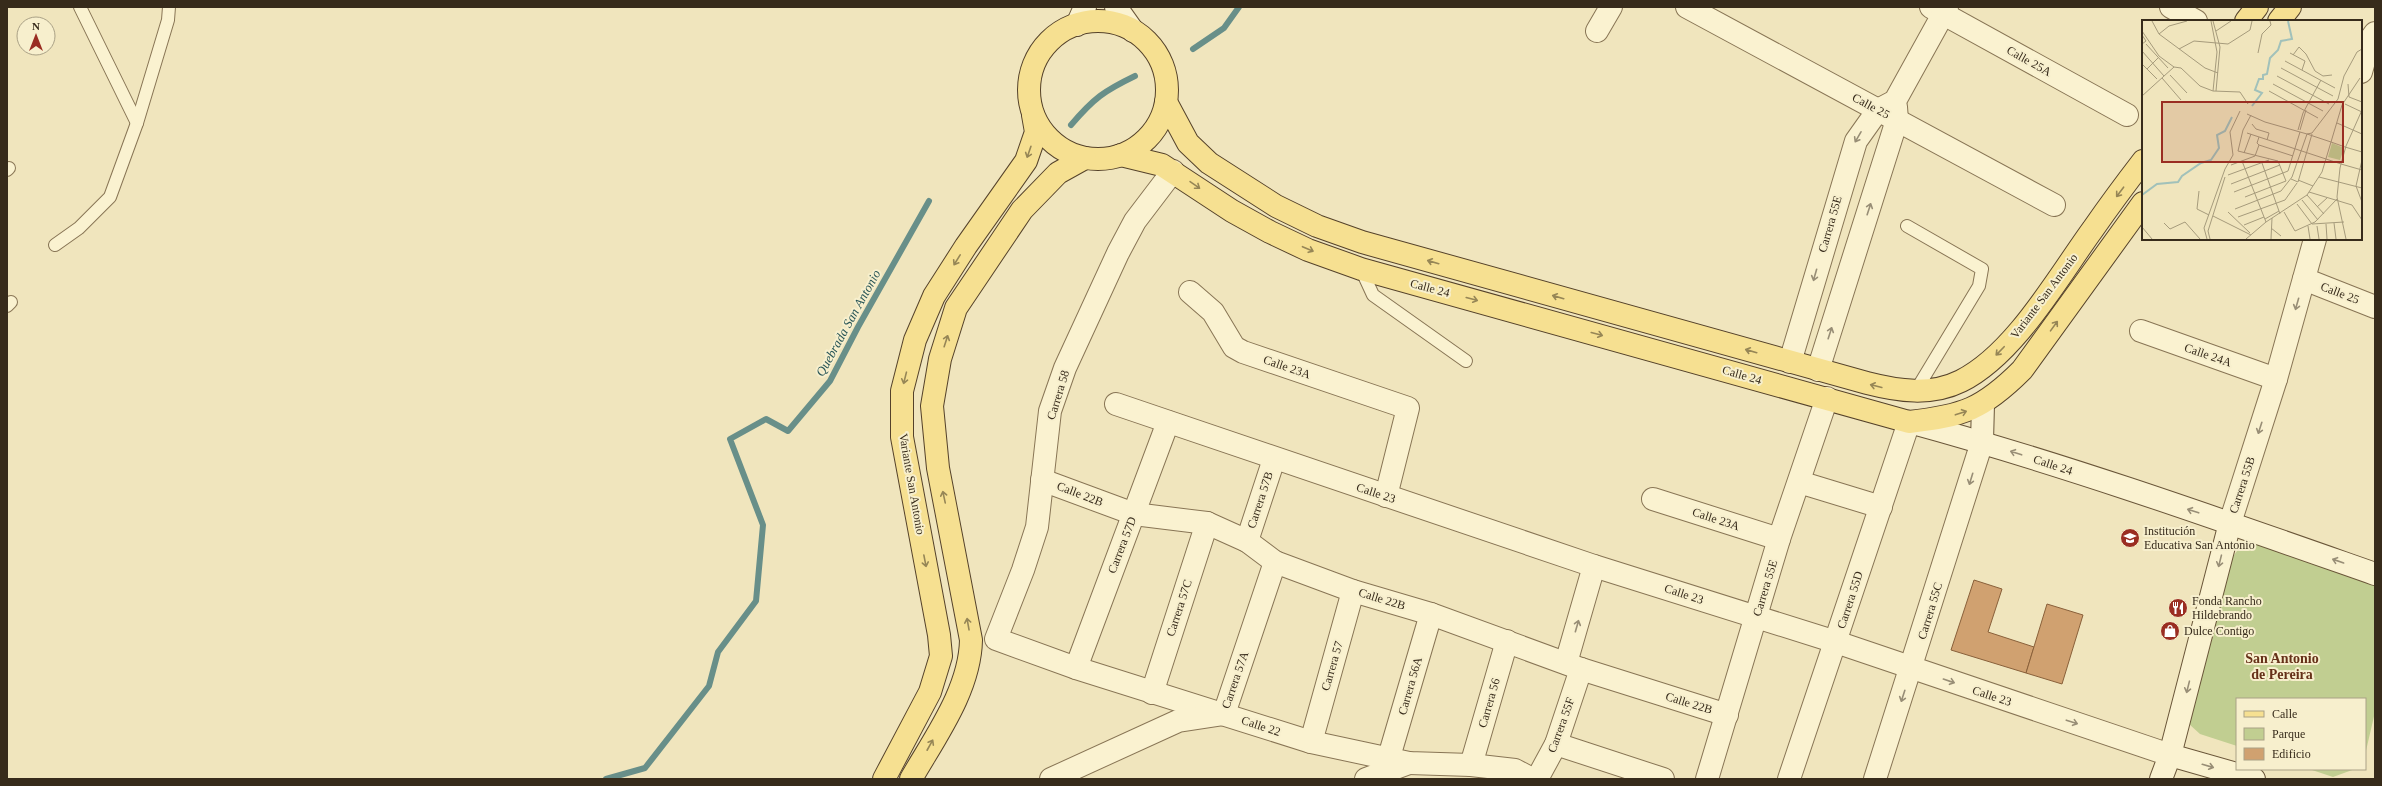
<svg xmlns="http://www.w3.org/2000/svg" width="2382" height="786" font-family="'Times New Roman',serif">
<rect width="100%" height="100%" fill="#f0e5bd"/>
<g fill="#c1ce91">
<polygon points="2254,538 2375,580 2375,712 2365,755 2365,699 2237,699 2237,746 2200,734 2189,724 2232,558 2242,544"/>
<polygon points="2309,769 2355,769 2333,777"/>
</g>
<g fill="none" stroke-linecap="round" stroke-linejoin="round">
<g stroke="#688f89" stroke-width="6">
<polyline points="1193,49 1224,28 1239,7"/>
<path d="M1071,125C1094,98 1104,91 1135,76"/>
<polyline points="606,779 645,768 709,686 718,652 756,601 763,525 730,439 766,419 788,431 830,381 858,327 929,201"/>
</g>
</g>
<g fill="#d0a170" stroke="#89603a">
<polygon points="1974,580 2002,589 1988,632 2034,647 2026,673 1951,650"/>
<polygon points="2047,604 2083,615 2062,684 2026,673"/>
</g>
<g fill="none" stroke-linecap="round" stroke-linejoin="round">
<g stroke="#887555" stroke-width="14">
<g id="lane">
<polyline points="80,7 137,123"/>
<polyline points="7,170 9,168"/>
<polyline points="1907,226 1982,269 1979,286 1915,392"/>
<polyline points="55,245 79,228 110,197 137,123 168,20 169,7"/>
<polyline points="1361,269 1373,295 1466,361"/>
<polyline points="7,306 11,302"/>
</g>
</g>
<g stroke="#887555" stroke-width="24">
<g id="street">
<polyline points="1687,7 2054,205"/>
<polyline points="1931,7 2127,115"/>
<polyline points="2171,7 2196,21"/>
<polyline points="1597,31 1611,7"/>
<polyline points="2361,72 2370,40 2375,33"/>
<polyline points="1173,171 1135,221 1118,253 1065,368 1050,411 1037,527 1023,570 996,639 1076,668 1311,742 1409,763 1471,765 1515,770 1532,779"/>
<polyline points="2304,279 2375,307"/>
<polyline points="1190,292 1213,312 1234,347 1243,352 1408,408 1386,496"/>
<polyline points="2141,331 2276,379"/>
<polyline points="1790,362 1856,141 1878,110 1895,101 1947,7"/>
<polyline points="1818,370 1897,120 1896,107"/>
<polyline points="1116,404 1594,566 1836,642 2170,755"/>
<polyline points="1042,480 1134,514 1207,523 1247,541 1275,562 1353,591 1431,614 1581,669 1727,715"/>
<polyline points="1799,482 1881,507"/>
<polyline points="1653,499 1779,539"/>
<polyline points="2230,523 2276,379 2315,239"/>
<polyline points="1247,541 1274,459"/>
<polyline points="1566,663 1594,566"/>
<polyline points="1076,668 1168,422"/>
<polyline points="1152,693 1207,523"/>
<polyline points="1311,742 1353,591"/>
<polyline points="1556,744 1663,779"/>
<polyline points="1389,757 1431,614"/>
<polyline points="1471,765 1507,641"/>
<polyline points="1051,779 1178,721 1224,714 1275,562"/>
<polyline points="1366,779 1409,763"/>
<polyline points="1537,779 1556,744 1581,669"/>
<polyline points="1707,779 1779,539 1827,398"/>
<polyline points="1789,779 1909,422"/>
<polyline points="1875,779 1982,442"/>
</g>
</g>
<g stroke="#6a5639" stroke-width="24">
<g id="secondary">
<polyline points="1116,7 1133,31"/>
<polyline points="1077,25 1085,7"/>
<path d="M1909,422C2067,465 2221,520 2375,574"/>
<polyline points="1982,442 1983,404"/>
<polyline points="2170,755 2254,779"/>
<polyline points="2161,779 2170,755 2230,523"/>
</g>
</g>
<g stroke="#55422a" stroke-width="24">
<g id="primary">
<polyline points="2246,21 2257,7"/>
<polyline points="2279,21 2290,7"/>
<circle cx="1098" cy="90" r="69"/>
<path d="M1166,102L1188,143L1209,163L1276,206L1317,226L1362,242L1867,383C1898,391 1931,396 1961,381C2015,354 2058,277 2093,229C2109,206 2126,183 2143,161"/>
<path d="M1121,155L1162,165L1232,211L1270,232L1308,250L1361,269L1909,422C1963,416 1983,409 2022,370L2143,203"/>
<polyline points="884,779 930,692 941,656 939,635 902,437 902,391 915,340 934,296 966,246 1026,161 1036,132 1033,115"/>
<path d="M911,779C935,737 970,690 971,640L938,468L932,406L940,359L956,308L1022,210L1058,173L1085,158"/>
</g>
</g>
<use href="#lane" stroke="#faf2d0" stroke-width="12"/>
<use href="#street" stroke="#faf2d0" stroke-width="22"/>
<use href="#secondary" stroke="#faf2d0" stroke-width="22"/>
<use href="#primary" stroke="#f6e091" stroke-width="22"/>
</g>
<defs><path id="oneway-shaft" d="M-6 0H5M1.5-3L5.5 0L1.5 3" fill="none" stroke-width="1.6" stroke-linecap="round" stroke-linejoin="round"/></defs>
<g stroke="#988e76">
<use href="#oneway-shaft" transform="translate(1858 137) rotate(120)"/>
<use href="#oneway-shaft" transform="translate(1869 209) rotate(-72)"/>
<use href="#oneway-shaft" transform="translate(1815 275) rotate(106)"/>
<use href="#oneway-shaft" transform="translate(2297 304) rotate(106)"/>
<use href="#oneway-shaft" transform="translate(1830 333) rotate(-72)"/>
<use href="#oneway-shaft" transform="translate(2260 428) rotate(108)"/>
<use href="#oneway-shaft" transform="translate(2016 453) rotate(-162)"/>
<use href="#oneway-shaft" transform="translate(1971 479) rotate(107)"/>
<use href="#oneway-shaft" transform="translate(2193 511) rotate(-162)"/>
<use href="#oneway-shaft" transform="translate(2220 561) rotate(104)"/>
<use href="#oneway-shaft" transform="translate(2338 561) rotate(-161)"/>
<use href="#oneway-shaft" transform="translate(1577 626) rotate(-74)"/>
<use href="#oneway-shaft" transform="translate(1949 681) rotate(19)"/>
<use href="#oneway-shaft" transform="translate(2188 687) rotate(104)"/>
<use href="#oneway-shaft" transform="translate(1903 696) rotate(108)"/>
<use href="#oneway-shaft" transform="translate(2072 722) rotate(18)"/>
<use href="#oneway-shaft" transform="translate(2208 766) rotate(16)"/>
</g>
<g stroke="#968656">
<use href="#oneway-shaft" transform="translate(1029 152) rotate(109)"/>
<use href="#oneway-shaft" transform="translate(1195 185) rotate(35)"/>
<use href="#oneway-shaft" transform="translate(2120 192) rotate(127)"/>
<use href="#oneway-shaft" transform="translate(1308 249) rotate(23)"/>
<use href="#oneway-shaft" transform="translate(957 260) rotate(122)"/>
<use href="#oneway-shaft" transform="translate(1433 262) rotate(-164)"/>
<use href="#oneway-shaft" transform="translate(1558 297) rotate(-164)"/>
<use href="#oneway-shaft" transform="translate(1472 299) rotate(15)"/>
<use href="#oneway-shaft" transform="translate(2054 326) rotate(-54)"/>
<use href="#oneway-shaft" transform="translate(1597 334) rotate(15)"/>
<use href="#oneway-shaft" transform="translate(946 341) rotate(-72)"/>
<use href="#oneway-shaft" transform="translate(1751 351) rotate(-164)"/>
<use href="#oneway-shaft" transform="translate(2000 351) rotate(134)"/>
<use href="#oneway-shaft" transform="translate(905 378) rotate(104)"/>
<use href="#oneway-shaft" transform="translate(1876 386) rotate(-166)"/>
<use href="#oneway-shaft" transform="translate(1961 413) rotate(-18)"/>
<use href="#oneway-shaft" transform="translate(944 497) rotate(-102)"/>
<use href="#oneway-shaft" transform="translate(925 561) rotate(79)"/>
<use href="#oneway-shaft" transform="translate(968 624) rotate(-100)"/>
<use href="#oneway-shaft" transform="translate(930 745) rotate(-61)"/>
</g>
<defs>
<g id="school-disc" transform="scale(1)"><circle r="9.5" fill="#9a2d22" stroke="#f7efcd"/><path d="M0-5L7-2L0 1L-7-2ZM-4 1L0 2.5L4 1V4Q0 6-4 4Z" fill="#fff"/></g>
<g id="restaurant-disc" transform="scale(1)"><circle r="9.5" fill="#9a2d22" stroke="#f7efcd"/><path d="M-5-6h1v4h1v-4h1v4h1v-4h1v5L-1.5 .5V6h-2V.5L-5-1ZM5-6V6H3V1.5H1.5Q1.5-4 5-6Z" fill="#fff"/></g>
<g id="shop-disc" transform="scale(1)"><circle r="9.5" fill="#9a2d22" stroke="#f7efcd"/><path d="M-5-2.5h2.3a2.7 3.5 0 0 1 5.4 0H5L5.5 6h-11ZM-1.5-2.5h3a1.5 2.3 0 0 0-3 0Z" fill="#fff"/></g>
</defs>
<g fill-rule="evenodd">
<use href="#school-disc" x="2130" y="538"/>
<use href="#restaurant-disc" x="2178" y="608"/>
<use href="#shop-disc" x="2170" y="631"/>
</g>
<g text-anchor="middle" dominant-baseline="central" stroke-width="4" stroke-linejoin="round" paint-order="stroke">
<g font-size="12" fill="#372b1b" stroke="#f7efcd">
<text transform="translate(2029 61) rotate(29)">Calle 25A</text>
<text transform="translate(1871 106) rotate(28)">Calle 25</text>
<text transform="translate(1830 224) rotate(-74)">Carrera 55E</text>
<text transform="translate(1430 288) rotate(15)">Calle 24</text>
<text transform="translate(2340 293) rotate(21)">Calle 25</text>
<text transform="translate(2044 296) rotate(-53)">Variante San Antonio</text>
<text transform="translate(2208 355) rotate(19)">Calle 24A</text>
<text transform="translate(1287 367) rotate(19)">Calle 23A</text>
<text transform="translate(1742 375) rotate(16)">Calle 24</text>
<text transform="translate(1058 395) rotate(-73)">Carrera 58</text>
<text transform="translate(2053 465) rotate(18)">Calle 24</text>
<text transform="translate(912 484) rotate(80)">Variante San Antonio</text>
<text transform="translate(2242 485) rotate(-72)">Carrera 55B</text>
<text transform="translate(1376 493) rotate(18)">Calle 23</text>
<text transform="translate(1080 494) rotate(21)">Calle 22B</text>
<text transform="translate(1260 500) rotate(-72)">Carrera 57B</text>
<text transform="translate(1716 519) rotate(18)">Calle 23A</text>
<text transform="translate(1122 545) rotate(-69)">Carrera 57D</text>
<text transform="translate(1765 588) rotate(-73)">Carrera 55E</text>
<text transform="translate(1684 594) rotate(18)">Calle 23</text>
<text transform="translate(1382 599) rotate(17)">Calle 22B</text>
<text transform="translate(1850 600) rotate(-72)">Carrera 55D</text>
<text transform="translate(1179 608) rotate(-72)">Carrera 57C</text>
<text transform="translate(1930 611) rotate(-73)">Carrera 55C</text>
<text transform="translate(1332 666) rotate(-74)">Carrera 57</text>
<text transform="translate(1235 680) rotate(-71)">Carrera 57A</text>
<text transform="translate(1410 686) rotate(-74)">Carrera 56A</text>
<text transform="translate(1992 696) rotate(18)">Calle 23</text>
<text transform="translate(1489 703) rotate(-74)">Carrera 56</text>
<text transform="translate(1689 703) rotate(17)">Calle 22B</text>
<text transform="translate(1561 725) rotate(-70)">Carrera 55F</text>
<text transform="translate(1261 726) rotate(18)">Calle 22</text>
</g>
<g font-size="12" fill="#372b1b" stroke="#f7efcd" text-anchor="start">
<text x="2144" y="531">Institución<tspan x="2144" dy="14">Educativa San Antonio</tspan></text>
<text x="2192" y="601">Fonda Rancho<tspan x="2192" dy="14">Hildebrando</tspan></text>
<text x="2184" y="631">Dulce Contigo</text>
</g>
<g font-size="13" font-style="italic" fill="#295657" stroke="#f7efcd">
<text transform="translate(848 323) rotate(-61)">Quebrada San Antonio</text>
</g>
<g font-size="14" font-weight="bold" fill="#653018" stroke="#f7efcd">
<text x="2282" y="658">San Antonio<tspan x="2282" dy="16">de Pereira</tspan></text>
</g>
</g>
<g transform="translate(2142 20)">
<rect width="220" height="220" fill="#f0e5bd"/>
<path d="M190,123L202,128L198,140L186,137Z" fill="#c1ce91"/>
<path fill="none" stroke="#a1c1ba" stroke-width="2" d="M110,86L120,73L113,70L117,59H121V55L125,54L128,38L136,30L139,21L150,19L146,1M0,175L15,164L36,162L40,156L59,143L69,140L77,128L75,115L83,111L90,97"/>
<path fill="none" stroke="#a69b7c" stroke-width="1" d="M10,1L17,14L63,48L76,53M69,1L75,32L71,71M71,1L78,27L74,71M0,11L17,36L32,47L39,48L58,66L71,71L98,72L106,84M74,11L89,1M17,14L27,6L45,1M0,15L4,21L0,24M4,24L26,48M37,29L52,21L86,24L108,10L110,1M0,31L22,56M116,33L120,14L129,5L128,1M148,33L163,41L160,50M151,35L157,27L164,34L173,51L181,56L190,55M143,41L193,68M0,44L15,59M139,48L191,76M5,49L16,38M28,55L45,73M135,56L187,84M20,58L39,80M131,64L181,91M206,64L207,77L220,82M127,71L176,98M0,76L32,47M203,84L220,92M105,94L123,102L165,114L170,113L196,79L202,56L215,32L220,29M195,103L220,114M110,104L114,109L127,113L125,120M156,110L161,93L179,60M158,110L164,90M105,113L184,139M117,117L115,123L117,125L151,136M203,127L220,132M102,133L109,114M184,139L199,144L204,126L220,90M220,140L214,166L220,182M100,141L124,202M120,143L138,194M89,145L113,136L117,125M86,155L127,140M177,157L220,168M149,159L156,162L170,114M156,160L171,166M89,164L138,145M57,171L55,189L67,195M92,172L146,151L158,112M167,172L210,185L220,200M165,175L182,194M103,177L144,161L136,141L96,131L101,110L109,95M160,180L176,200M155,184L170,204L202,202M175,187L185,178M93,189L139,171L150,157L165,114L189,122L200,85L218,58M86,192L108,213M142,192L153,211L173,202L195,179M71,196L109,215M96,197L143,180L155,163M123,199L137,191M22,203L28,209L43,202L58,219M192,203L194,219M184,204L185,219M102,205L122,197M166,206L168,219M175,206L177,219M0,207L10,219M129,208L139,216M65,219L62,208L83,149L91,135L88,112L98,91M68,219L66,211L83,157M104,219L124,202L165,175L180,152L189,122L203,127M129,219L130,198M204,219L195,177L198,148L199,144L220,150"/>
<path fill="#9a2d22" fill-opacity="0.15" stroke="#9a2d22" stroke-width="2" d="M20,82H201V142H20Z"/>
<rect width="220" height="220" fill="none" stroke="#372b1b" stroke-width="2"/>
</g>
<rect width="2382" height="786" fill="none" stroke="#372b1b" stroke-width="16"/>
<rect x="2236" y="698" width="130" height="72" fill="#f7efcd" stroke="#aaa186"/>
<rect x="2244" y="711" width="20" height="6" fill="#f6e091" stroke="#aaa186"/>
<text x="2272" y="718" font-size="12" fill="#372b1b">Calle</text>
<rect x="2244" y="728" width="20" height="12" fill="#c1ce91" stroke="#aaa186"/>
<text x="2272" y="738" font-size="12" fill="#372b1b">Parque</text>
<rect x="2244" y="748" width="20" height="12" fill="#d0a170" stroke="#aaa186"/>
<text x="2272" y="758" font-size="12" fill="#372b1b">Edificio</text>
<g transform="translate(36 36)"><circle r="19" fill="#f7efcd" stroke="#aaa186"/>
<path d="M0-3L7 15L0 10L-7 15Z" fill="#9a2d22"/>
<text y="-6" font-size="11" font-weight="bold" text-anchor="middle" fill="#372b1b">N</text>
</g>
</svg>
